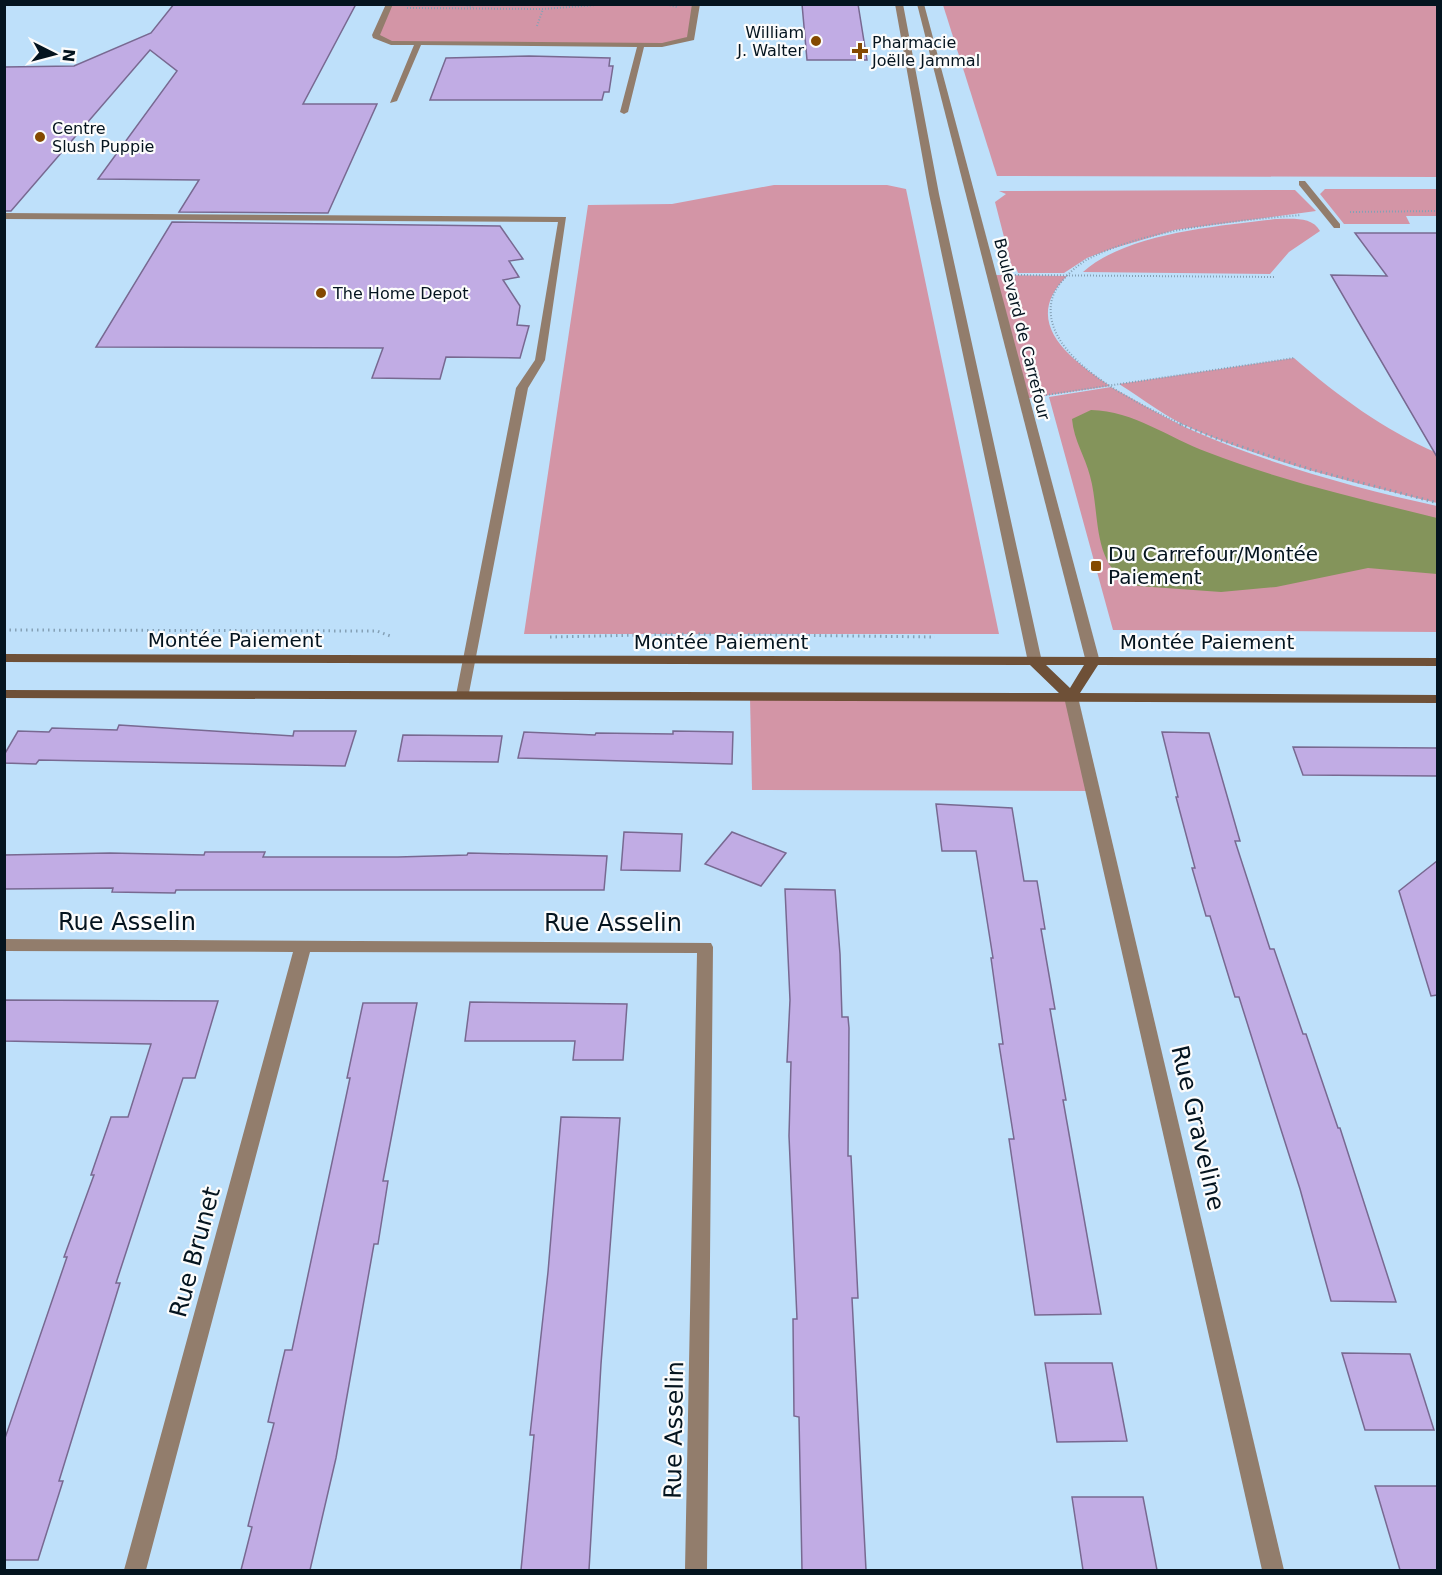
<svg xmlns="http://www.w3.org/2000/svg" width="1442" height="1575" font-family="'DejaVu Sans',sans-serif">
<rect width="100%" height="100%" fill="#bee0fa"/>
<g fill="#d395a6">
<polygon points="390,5 696,5 693,34 674,44 401,44 377,38"/>
<polygon points="943,5 1437,5 1437,177 997,176"/>
<polygon points="774,185 887,185 906,189 999,634 524,634 588,205 672,204"/>
<polygon points="1325,189 1437,189 1437,216 1406,216 1410,224 1344,224 1320,194"/>
<polygon points="1295,190 1316,211 1175,230 1111,249 1087,258 1064,273 1018,273 1016,268 1012,268 995,202 1006,194 999,191"/>
<path d="M1276,219C1291,219 1312,216 1320,231L1289,252L1270,274L1083,272C1126,233 1219,226 1276,219Z"/>
<path d="M991,275L1067,276C1019,323 1072,360 1110,386L1023,399Z"/>
<path d="M1294,358C1339,397 1383,429 1437,453V503C1356,483 1271,463 1193,429C1167,418 1143,399 1119,384Z"/>
<path d="M1111,387C1139,402 1166,419 1196,432C1272,465 1356,488 1437,506V632L1113,630L1049,397Z"/>
<polygon points="750,697 1071,697 1094,791 752,790"/>
</g>
<path fill="#84945b" d="M1091,410C1134,411 1169,438 1207,452C1281,481 1361,499 1437,518V574L1368,568L1276,587L1221,592L1138,586C1090,571 1101,515 1090,476C1085,456 1074,441 1072,419Z"/>
<g fill="#c1ace4" stroke="#786991" stroke-width="1.5">
<polygon points="174,4 356,4 303,104 377,104 328,213 179,212 199,180 98,179 177,71 150,50 11,211 4,211 4,67 74,66 151,33"/>
<polygon points="802,4 858,4 867,60 807,60"/>
<polygon points="529,56 610,58 609,66 613,66 609,92 604,92 602,100 430,100 446,58"/>
<polygon points="172,222 500,226 523,259 509,261 519,277 503,280 520,306 517,325 529,326 520,358 446,357 440,379 372,378 383,348 96,347"/>
<polygon points="1355,233 1437,233 1437,457 1331,275 1387,276"/>
<polygon points="119,725 293,736 294,731 356,731 345,766 39,760 36,764 4,763 4,755 18,731 49,732 52,728 117,730"/>
<polygon points="673,731 733,732 732,764 518,758 524,732 595,735 596,733 673,734"/>
<polygon points="1162,732 1209,733 1240,841 1235,841 1270,949 1274,949 1303,1034 1306,1034 1338,1128 1340,1128 1396,1302 1331,1301 1300,1189 1268,1089 1239,997 1235,997 1210,916 1206,916 1192,868 1195,868 1176,797 1178,797"/>
<polygon points="403,735 502,736 498,762 398,761"/>
<polygon points="1293,747 1437,748 1437,776 1303,775"/>
<polygon points="936,804 1012,808 1024,881 1037,881 1045,929 1041,929 1055,1009 1050,1009 1066,1100 1063,1100 1101,1314 1035,1315 1009,1139 1014,1139 999,1044 1003,1044 991,958 993,958 976,851 942,851"/>
<polygon points="624,832 682,834 680,871 621,870"/>
<polygon points="732,832 786,853 761,886 705,864"/>
<polygon points="205,852 265,852 263,857 398,857 467,855 468,853 607,856 604,890 176,890 175,893 112,892 113,888 4,889 4,855 110,853 204,855"/>
<polygon points="1437,861 1437,995 1431,996 1399,891"/>
<polygon points="785,889 835,890 840,954 842,1017 848,1017 849,1028 848,1156 851,1156 858,1298 852,1298 866,1570 802,1570 799,1417 794,1416 793,1319 797,1319 789,1136 791,1062 787,1062 790,1000"/>
<polygon points="4,1000 218,1001 195,1078 183,1078 116,1283 120,1283 59,1481 63,1481 38,1560 4,1560 4,1441 67,1257 64,1257 94,1175 91,1175 111,1117 128,1117 151,1044 4,1041"/>
<polygon points="470,1002 627,1004 623,1060 573,1060 575,1041 465,1041"/>
<polygon points="363,1003 417,1003 383,1181 388,1181 378,1244 374,1244 336,1458 310,1570 241,1570 252,1527 248,1526 274,1423 268,1422 285,1350 292,1350 350,1078 347,1078"/>
<polygon points="561,1117 620,1118 601,1364 589,1570 521,1570 534,1435 530,1435 548,1272"/>
<polygon points="1342,1353 1410,1354 1434,1430 1365,1430"/>
<polygon points="1045,1363 1112,1363 1127,1441 1057,1442"/>
<polygon points="1375,1486 1437,1486 1437,1570 1400,1570"/>
<polygon points="1072,1497 1143,1497 1157,1570 1083,1570"/>
</g>
<g fill="none" stroke-linecap="round" stroke-linejoin="round">
<g stroke="#85a1b6" stroke-width="2" stroke-dasharray="1 2" stroke-linecap="butt">
<polyline points="461,4 473,7"/>
<polyline points="664,4 677,7"/>
<polyline points="407,8 543,9 610,4"/>
<polyline points="537,26 543,9"/>
<polyline points="1350,212 1438,211"/>
<polyline points="1012,275 1275,277"/>
<polyline points="1046,395 1294,358"/>
<path d="M1183,425C1139,404 1038,358 1052,299C1056,284 1074,267 1088,259C1149,228 1233,221 1301,215"/>
</g>
<g stroke="#85a1b6" stroke-width="3" stroke-dasharray="1.5 4" stroke-linecap="butt">
<polyline points="1180,424 1218,439 1309,469 1438,503"/>
<polyline points="4,630 377,631 393,637"/>
<polyline points="550,637 692,634 935,637"/>
</g>
<g fill="#927d6c" fill-rule="evenodd">
<polygon points="386,4 393,4 380,35 392,41 662,43 687,37 692,4 700,4 694,40 662,47 644,47 628,112 624,114 620,112 637,47 421,45 397,101 390,103 414,45 391,45 373,38 372,35"/>
<polygon points="1299,181 1305,181 1340,224 1340,228 1334,228 1299,185"/>
<polygon points="4,213 566,217 545,360 528,388 468,698 463,699 456,695 516,388 535,360 558,222 4,219"/>
</g>
<g fill="#927d6c" fill-rule="evenodd">
<polygon points="1071,693 1078,697 1284,1570 1262,1570 1064,697"/>
<polygon points="4,939 711,943 713,947 707,1570 685,1570 697,953 310,952 146,1570 124,1570 293,952 4,951"/>
</g>
<g fill="#927d6c" fill-rule="evenodd">
<polygon points="895,4 903,4 939,194 1042,662 1035,666 1028,662 929,194"/>
<polygon points="917,4 924,4 1100,662 1098,665 1093,666 1086,662"/>
</g>
<path fill="#6e5037" fill-rule="evenodd" d="M4,654L1438,658V666L1098,665L1080,693L1438,695V703L4,698V690L1059,693L1030,665L4,662ZM1046,665H1084L1070,688Z"/>
</g>
<g fill="#844900" stroke="#fcfcfc" stroke-width="2">
<circle cx="816" cy="41" r="6"/>
<path d="M857 42h6v6h6v6h-6v6h-6v-6h-6v-6h6z"/>
<circle cx="40" cy="137" r="6"/>
<circle cx="321" cy="293" r="6"/>
<rect x="1090" y="560" width="12" height="12" rx="3"/>
</g>
<g text-anchor="middle" dominant-baseline="central" stroke-width="4.5" stroke-linejoin="round" paint-order="stroke">
<g font-size="16" fill="#04141f" stroke="#fcfcfc" text-anchor="start">
<text x="804" y="32" text-anchor="end">William<tspan x="804" dy="18">J. Walter</tspan></text>
<text x="872" y="42">Pharmacie<tspan x="872" dy="18">Joëlle Jammal</tspan></text>
<text x="52" y="128">Centre<tspan x="52" dy="18">Slush Puppie</tspan></text>
<text x="333" y="293">The Home Depot</text>
</g>
<g font-size="16" fill="#04141f" stroke="#fcfcfc">
<text transform="translate(1022 329) rotate(76)">Boulevard de Carrefour</text>
</g>
<g font-size="20" fill="#04141f" stroke="#fcfcfc" text-anchor="start">
<text x="1108" y="554">Du Carrefour/Montée<tspan x="1108" dy="23">Paiement</tspan></text>
</g>
<g font-size="20" fill="#04141f" stroke="#fcfcfc">
<text x="235" y="640">Montée Paiement</text>
<text x="721" y="642">Montée Paiement</text>
<text x="1207" y="642">Montée Paiement</text>
</g>
<g font-size="24" fill="#04141f" stroke="#fcfcfc">
<text x="127" y="922">Rue Asselin</text>
<text x="613" y="923">Rue Asselin</text>
<text transform="translate(1198 1128) rotate(77)">Rue Graveline</text>
<text transform="translate(195 1252) rotate(-75)">Rue Brunet</text>
<text transform="translate(674 1430) rotate(-89)">Rue Asselin</text>
</g>
</g>
<rect width="1442" height="1575" fill="none" stroke="#04141f" stroke-width="12"/>
<g transform="translate(54 54) rotate(96)" stroke="#fcfcfc" stroke-width="4.5" paint-order="stroke">
<path d="M0-4.5L10 22L0 15L-10 22Z" fill="#04141f"/>
<text y="-9" font-size="16" font-weight="bold" text-anchor="middle" fill="#04141f">N</text>
</g>
</svg>
